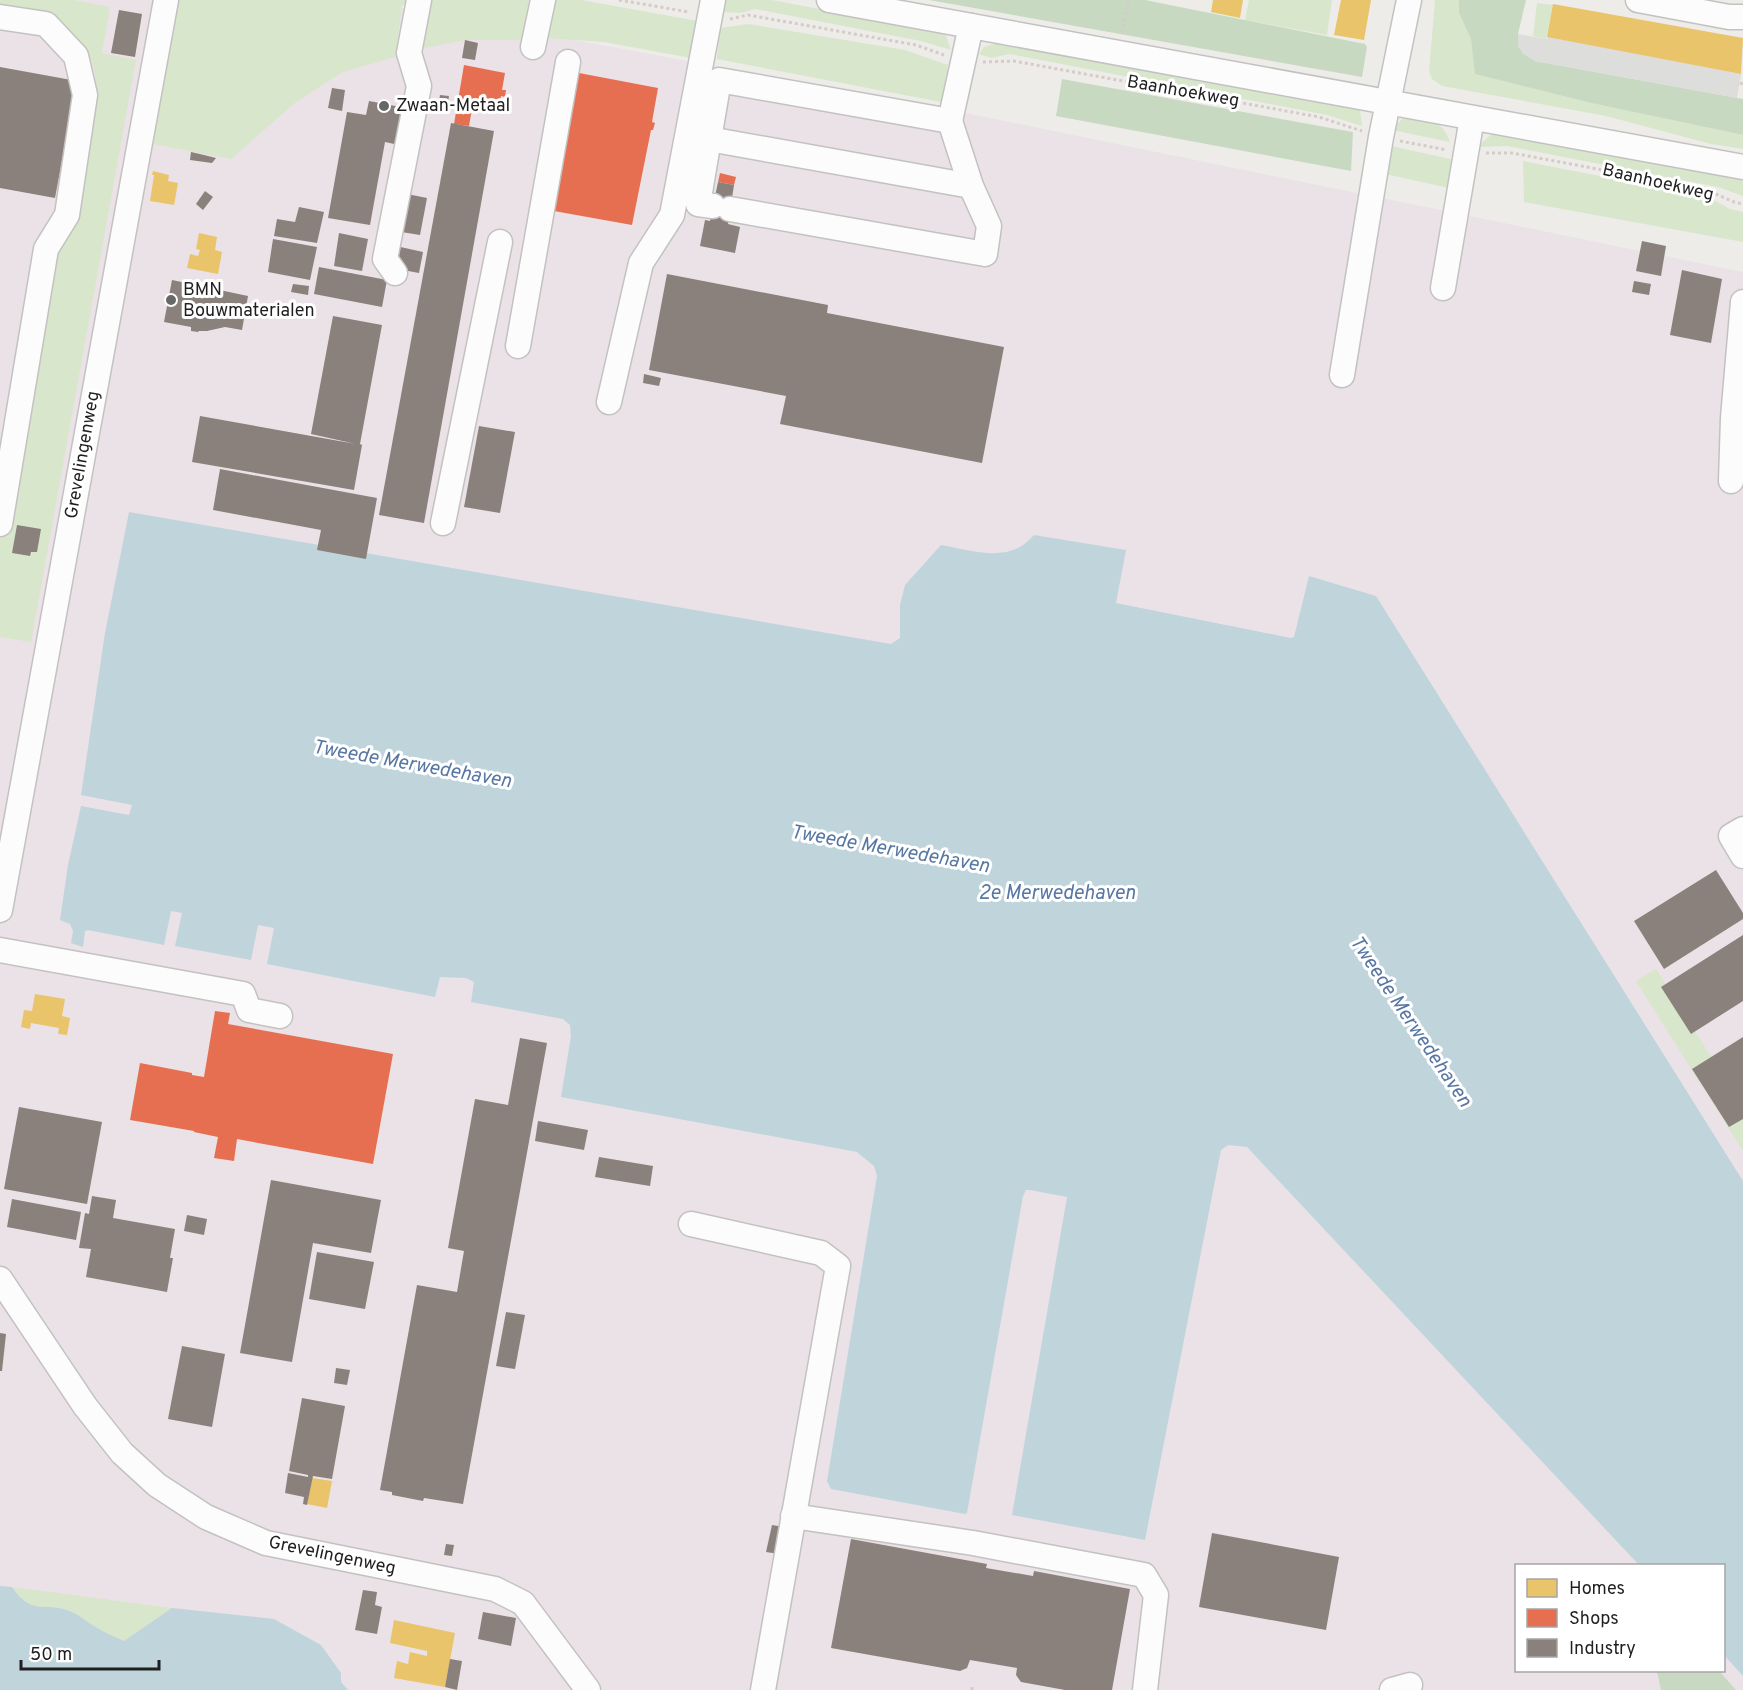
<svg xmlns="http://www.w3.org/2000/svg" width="1743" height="1690" font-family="Overpass,sans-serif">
<rect width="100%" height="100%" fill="#edece9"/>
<path fill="#eae2e6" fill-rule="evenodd" d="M0,0H359L951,110L1743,272V1690H247L0,1613ZM1516,1566H1724V1670H1516Z"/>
<g fill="#d8e6cc">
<path d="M0,0H74L110,7L102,53L136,60L31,642L0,637V537L6,531L50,295L58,254L67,231L96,94C96,82 96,69 90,58C76,33 27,9 0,4Z"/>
<polygon points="174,0 409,0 402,6 395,57 343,72 296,102 231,159 148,143"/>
<polygon points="430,0 529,0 522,40 465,40 420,49"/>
<polygon points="552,0 581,0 698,21 691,58 604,42 547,38"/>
<polygon points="726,0 772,0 945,33 951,50 921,41 755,9 741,13 723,12"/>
<polygon points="1249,0 1332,0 1327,35 1245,20"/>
<polygon points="1435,0 1459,0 1459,13 1471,39 1476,74 1591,103 1743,135 1743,149 1711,144 1606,116 1442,86 1432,79 1429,71"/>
<polygon points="1537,3 1553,5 1546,39 1533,36"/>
<polygon points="749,24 905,50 948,65 941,102 717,59 720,28"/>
<polygon points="1001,42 1325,98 1327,103 1360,110 1362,126 1327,115 1010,54 991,58 979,54 984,47"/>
<path d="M1405,116C1427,121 1442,118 1450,142L1392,130Z"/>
<polygon points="1493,133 1741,177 1743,183 1743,196 1718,187 1507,146 1477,147"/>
<polygon points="1391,146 1455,160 1449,188 1385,174"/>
<polygon points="1523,161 1708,197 1730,209 1743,212 1743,242 1524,202"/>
<polygon points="1656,969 1743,1108 1743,1151 1636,981"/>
<path d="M12,1587L172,1608L124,1641C114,1636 103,1632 94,1626C87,1622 81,1616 74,1613C46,1599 34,1619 12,1587Z"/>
</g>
<g fill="#c8d9c1">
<polygon points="929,0 1145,0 1365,44 1367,47 1362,77"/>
<polygon points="1459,0 1526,0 1518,34 1518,46 1535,61 1743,99 1743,135 1591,103 1475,74 1471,39 1459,13"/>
<polygon points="1062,79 1353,132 1351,171 1056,116"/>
<polygon points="1657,1671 1719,1671 1736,1690 1661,1690"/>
</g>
<polygon fill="#dddddc" points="1518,34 1546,39 1548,37 1741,74 1737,98 1535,61 1523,54 1518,46"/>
<g fill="#c0d4dc">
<path d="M129,512L891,644L900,638V605L905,585L941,545C964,549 998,560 1020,547C1025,544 1030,539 1034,535L1126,550L1116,603L1291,638L1294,637L1309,576L1376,596L1743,1181V1676L1724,1655V1566L1639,1565L1247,1147L1228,1145L1221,1150L1145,1540L1012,1515L1067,1197L1030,1190H1026L1023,1196L967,1513L965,1514L831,1489L827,1481L877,1176L874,1166L857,1152L561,1097L571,1036L570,1025L563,1019L471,1002L474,982L466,978L440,977L435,997L267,964L274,928L258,925L251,960L175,946L182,913L171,911L164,945L88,930L85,931L83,947L71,943L73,931L70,924L60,920L68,865L81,806L129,815L132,805L81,795L105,633Z"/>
<path d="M0,1586L12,1587C34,1619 46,1599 74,1613C81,1616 87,1622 94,1626C103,1632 114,1636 124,1641L172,1608L274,1619L321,1645L341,1673V1682L348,1690H0Z"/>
</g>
<g fill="#e9c46a">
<polygon points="1213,0 1243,0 1240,18 1211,12"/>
<polygon points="1341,0 1371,0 1364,40 1334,35"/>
<polygon points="1553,4 1743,38 1741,74 1547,37"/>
<polygon points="153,171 169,175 168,181 178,183 174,205 150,201 154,175 152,175"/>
<polygon points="199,233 217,237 215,250 222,252 218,274 187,268 190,254 198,256 200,250 196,249"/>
<polygon points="35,994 65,999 62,1016 70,1018 67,1035 58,1034 59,1028 31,1023 30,1029 21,1027 24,1010 32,1011"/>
<polygon points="312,1478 332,1481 327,1508 307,1504"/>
<polygon points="394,1620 455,1633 445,1687 394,1678 397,1661 408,1664 410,1652 427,1656 427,1651 390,1643"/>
</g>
<g fill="#e76f51">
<polygon points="464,65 505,73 502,90 506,90 505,97 501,96 498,113 472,109 469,126 454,124"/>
<polygon points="579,73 658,88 652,122 655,123 653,130 651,130 632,225 554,211"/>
<polygon points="720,173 736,177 734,185 718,182"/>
<polygon points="215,1011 230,1013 228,1024 393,1054 373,1164 237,1139 234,1161 214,1158 218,1137 194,1132 194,1131 130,1120 140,1063 192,1073 192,1075 204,1077"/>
</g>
<g fill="#8a817c">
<polygon points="119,10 142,14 135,57 111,53"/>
<polygon points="465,40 478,43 475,60 462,58"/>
<polygon points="0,67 77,81 55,198 0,188"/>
<polygon points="332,88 345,90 342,111 328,108"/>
<polygon points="440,95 449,96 447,108 438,107"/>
<polygon points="369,101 406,108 399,145 385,142 370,225 328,218 347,112 366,115"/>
<polygon points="451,123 494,131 424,523 379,515"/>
<polygon points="191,152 204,155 216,158 212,163 190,160"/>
<polygon points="718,182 734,185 728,224 740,227 735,253 700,246 705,220 710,221"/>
<polygon points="205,191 213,197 203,210 196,204"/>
<polygon points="402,193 427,198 420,235 395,231"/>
<polygon points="299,207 324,212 317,243 274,236 277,219 295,222"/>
<polygon points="339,233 368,239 362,271 334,266"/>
<polygon points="273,239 317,247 310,280 268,272"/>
<polygon points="1642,241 1666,246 1661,276 1636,271"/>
<polygon points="396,246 423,252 419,273 392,268"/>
<polygon points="319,267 387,280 382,307 314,294"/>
<polygon points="1682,270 1722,279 1711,343 1670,335"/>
<polygon points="667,274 828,305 827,313 1004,347 982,463 780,424 786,396 649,370"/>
<polygon points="172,280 248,296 242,330 225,327 207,331 199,331 198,332 191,331 191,327 164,322"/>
<polygon points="1634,281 1651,284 1649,295 1632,292"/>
<polygon points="293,284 309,286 308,295 291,292"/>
<polygon points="333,316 382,325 360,444 362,445 354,490 192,462 200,416 356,444 311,434"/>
<polygon points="644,374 661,378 659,386 643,383"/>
<polygon points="479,426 515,432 500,513 464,507"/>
<polygon points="220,469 377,498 366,559 317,550 321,530 213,510"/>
<polygon points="17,525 41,529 37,552 31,552 30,556 12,553"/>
<polygon points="1716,870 1743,913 1743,919 1664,969 1634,921"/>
<polygon points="1743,935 1743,1001 1691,1034 1661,987"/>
<polygon points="1743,1037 1743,1119 1729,1127 1692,1069"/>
<polygon points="520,1038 547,1043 463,1504 424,1498 423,1501 392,1495 392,1492 380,1490 417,1285 457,1292 464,1251 448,1248 475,1099 508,1105"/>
<polygon points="19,1107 102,1122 87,1204 4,1189"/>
<polygon points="538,1121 588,1130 584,1150 535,1141"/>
<polygon points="599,1157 653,1166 650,1186 595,1177"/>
<polygon points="271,1180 381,1200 371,1253 313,1243 292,1362 240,1353"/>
<polygon points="92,1196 116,1200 113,1218 175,1229 170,1258 173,1258 167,1292 86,1277 91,1249 79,1248 85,1213 89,1214"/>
<polygon points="12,1199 81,1212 76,1240 7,1227"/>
<polygon points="187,1215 207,1219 204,1235 184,1231"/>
<polygon points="317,1252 374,1262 365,1309 309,1299"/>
<polygon points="506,1312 525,1315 515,1369 496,1366"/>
<polygon points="0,1333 6,1334 2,1371 0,1371"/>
<polygon points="182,1346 225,1354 212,1427 168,1419"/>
<polygon points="336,1368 350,1370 347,1385 334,1383"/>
<polygon points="302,1398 345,1406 332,1479 313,1476 307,1505 303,1504 304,1497 285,1493 288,1473 308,1477 308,1475 289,1471"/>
<polygon points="772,1525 784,1527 779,1554 766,1552"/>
<polygon points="1212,1533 1339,1557 1326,1630 1199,1607"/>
<polygon points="851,1539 987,1564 986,1568 1033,1576 1034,1571 1130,1589 1112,1690 1065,1690 1021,1682 1016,1675 1017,1668 970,1660 967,1668 960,1671 831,1648"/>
<polygon points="446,1544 454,1545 452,1556 444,1555"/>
<polygon points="363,1590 377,1592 375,1605 382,1607 377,1634 355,1630"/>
<polygon points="483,1612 516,1618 511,1646 478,1639"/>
<polygon points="450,1659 462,1661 457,1690 445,1687"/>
</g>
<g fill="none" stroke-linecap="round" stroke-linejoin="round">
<g stroke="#c3c2c1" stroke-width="27">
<g id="minor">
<polyline points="829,0 1743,167"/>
<polyline points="1638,0 1729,17 1743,17"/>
<polyline points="0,17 46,24 76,56 85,95 67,215 46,249 0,524"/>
<polyline points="533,47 543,0"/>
<polyline points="950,121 971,26"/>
<polyline points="709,139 971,186"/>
<polyline points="713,206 698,204 719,80 950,121 971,186 989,226 985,254 730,209"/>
<polyline points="395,273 385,259 419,86 409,53 419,0"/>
<polyline points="1443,288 1472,118"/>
<polyline points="518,346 568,62"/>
<polyline points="1342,375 1381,137 1409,0"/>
<polyline points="609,402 641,263 672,215 713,0"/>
<polyline points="1731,481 1733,418 1743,302"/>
<polyline points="443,523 500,242"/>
<polyline points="1743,829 1731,836 1743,856"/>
<polyline points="0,910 166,0"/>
<polyline points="0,950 243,994 249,1010 280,1016"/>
<polyline points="691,1224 821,1253 838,1266 763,1690"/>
<polyline points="0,1279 85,1406 122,1453 157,1485 206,1517 266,1543 495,1589 523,1603 588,1690"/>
<polyline points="793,1516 973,1543 1144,1575 1156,1595 1145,1690"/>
<polyline points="1392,1690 1410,1685"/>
</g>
</g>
<g stroke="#d5cbc8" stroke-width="3" stroke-dasharray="3 3" stroke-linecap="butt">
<polyline points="619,0 689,12"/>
<polyline points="730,19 748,15 916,45 944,55"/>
<polyline points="1122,33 1129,0"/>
<polyline points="983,62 1014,61 1319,117 1362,131"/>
<polyline points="1740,83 1743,84"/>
<polyline points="1400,141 1447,150"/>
<polyline points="1486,153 1512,153 1704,189 1734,202 1743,204"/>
<polyline points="972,1690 972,1687"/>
</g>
<use href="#minor" stroke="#fcfcfc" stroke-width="24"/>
</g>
<g fill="#676766" stroke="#fff" stroke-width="2">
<circle cx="384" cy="106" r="6"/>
<circle cx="171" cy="300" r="6"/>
</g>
<g text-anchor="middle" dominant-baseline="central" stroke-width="6" stroke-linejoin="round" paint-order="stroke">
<g font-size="18" fill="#1f1f1f" stroke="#fff">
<text transform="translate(1183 92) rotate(10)">Baanhoekweg</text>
<text transform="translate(1658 183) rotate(13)">Baanhoekweg</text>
<text transform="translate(83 455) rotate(-80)">Grevelingenweg</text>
<text transform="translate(332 1556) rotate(12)">Grevelingenweg</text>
</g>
<g font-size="18" fill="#1f1f1f" stroke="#fff" text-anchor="start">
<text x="396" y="106">Zwaan-Metaal</text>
<text x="183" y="290">BMN<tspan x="183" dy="21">Bouwmaterialen</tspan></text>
</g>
<g font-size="20" font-style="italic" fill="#5877a3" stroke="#fff">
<text transform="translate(412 765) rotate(10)">Tweede Merwedehaven</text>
<text transform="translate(890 850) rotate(10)">Tweede Merwedehaven</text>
<text x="1057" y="894">2e Merwedehaven</text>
<text transform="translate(1410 1022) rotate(56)">Tweede Merwedehaven</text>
</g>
</g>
<rect x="1515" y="1564" width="210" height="108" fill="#ffffff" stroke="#a5a5a5" stroke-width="1.5"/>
<rect x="1527" y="1579" width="30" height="18" fill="#e9c46a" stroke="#a5a5a5" stroke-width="1.5"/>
<text x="1569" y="1594" font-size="18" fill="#1f1f1f">Homes</text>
<rect x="1527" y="1609" width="30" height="18" fill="#e76f51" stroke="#a5a5a5" stroke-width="1.5"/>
<text x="1569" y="1624" font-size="18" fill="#1f1f1f">Shops</text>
<rect x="1527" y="1639" width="30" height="18" fill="#8a817c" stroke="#a5a5a5" stroke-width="1.5"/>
<text x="1569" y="1654" font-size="18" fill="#1f1f1f">Industry</text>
<path d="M21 1660v9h138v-9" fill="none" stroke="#1f1f1f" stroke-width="3"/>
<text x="30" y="1660" font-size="18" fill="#1f1f1f" stroke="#ffffff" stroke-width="4.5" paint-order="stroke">50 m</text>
</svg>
